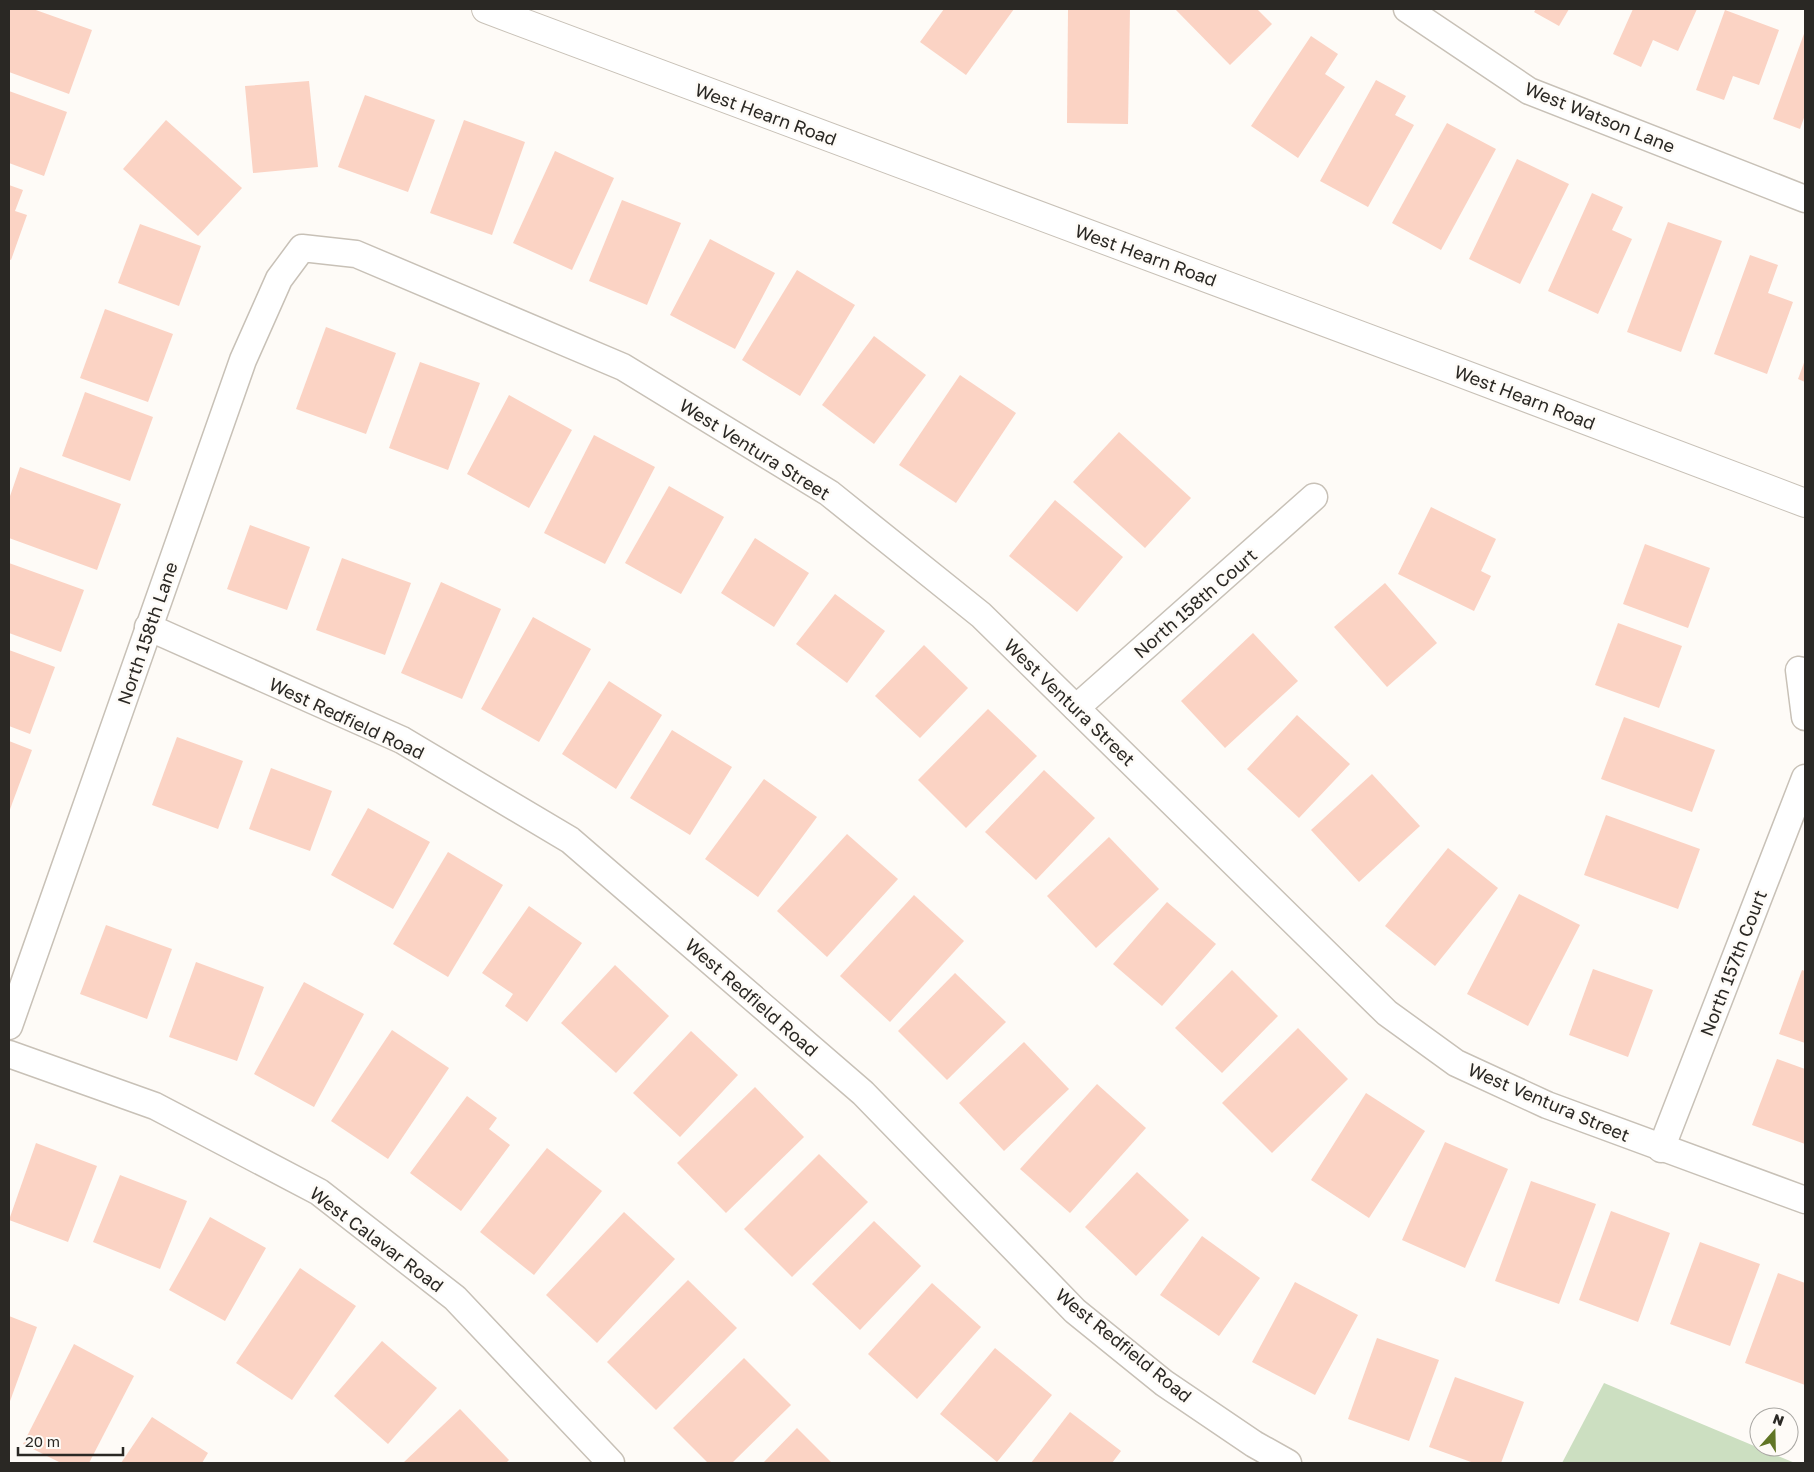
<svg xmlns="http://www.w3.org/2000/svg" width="1814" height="1472" font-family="'Golos Text',sans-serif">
<rect width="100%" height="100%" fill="#fefbf7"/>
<polygon fill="#ccdfc1" points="1604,1383 1795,1463 1562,1463"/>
<g fill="#fbd3c4">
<polygon points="9,9 33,9 92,30 69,94 9,72"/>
<polygon points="944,9 1014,9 966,75 920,42"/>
<polygon points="1068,9 1130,9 1128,124 1067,123"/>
<polygon points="1175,9 1257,9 1272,24 1230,65"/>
<polygon points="1536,9 1569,9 1559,26 1534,12"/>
<polygon points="1633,9 1697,9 1678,51 1653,40 1641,67 1613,54"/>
<polygon points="1725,10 1779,30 1759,85 1733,76 1724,100 1696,90"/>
<polygon points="1805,31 1805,115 1800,129 1773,119"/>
<polygon points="1311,36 1338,54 1325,74 1345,87 1298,158 1251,126"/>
<polygon points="1376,80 1406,96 1395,115 1414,125 1368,207 1320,181"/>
<polygon points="309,81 318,167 253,173 245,86"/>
<polygon points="9,91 67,112 44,176 9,163"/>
<polygon points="365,95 435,120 408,192 338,167"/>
<polygon points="166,120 242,188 198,236 123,169"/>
<polygon points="464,120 525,142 492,235 430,213"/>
<polygon points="1447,123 1496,149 1441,250 1392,223"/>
<polygon points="555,151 614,178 572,270 513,243"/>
<polygon points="1517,159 1569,184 1520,284 1469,259"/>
<polygon points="9,185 23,190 15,211 27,215 11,260 9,259"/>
<polygon points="1592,193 1623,207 1612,230 1632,239 1598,314 1548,291"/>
<polygon points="622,200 681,223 647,305 589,281"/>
<polygon points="1668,222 1722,241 1681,352 1627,332"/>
<polygon points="140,224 201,246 179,306 118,283"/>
<polygon points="710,239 775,273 735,349 670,315"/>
<polygon points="1750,255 1778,265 1768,293 1793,302 1767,374 1714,354"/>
<polygon points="797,270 855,305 800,396 742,360"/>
<polygon points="105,309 173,334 148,402 80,378"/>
<polygon points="326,327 396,353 366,434 296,409"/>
<polygon points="874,336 926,375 874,444 822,405"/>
<polygon points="1805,360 1805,382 1798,379"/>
<polygon points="420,362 480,383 448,470 389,448"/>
<polygon points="960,375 1016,413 956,503 899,465"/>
<polygon points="85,392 153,417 130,481 62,456"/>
<polygon points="509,395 572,430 529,508 467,474"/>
<polygon points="1119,432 1191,498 1145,548 1073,482"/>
<polygon points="594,435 655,467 605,564 544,533"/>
<polygon points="20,467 121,504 97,570 9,538 9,499"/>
<polygon points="669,486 724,517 681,594 625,563"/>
<polygon points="1055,500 1123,557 1077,612 1009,556"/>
<polygon points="1431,507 1496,539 1481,571 1491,576 1474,611 1398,574"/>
<polygon points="250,525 310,547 287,610 227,589"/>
<polygon points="755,538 809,573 774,627 721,593"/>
<polygon points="1645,544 1710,568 1688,628 1623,604"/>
<polygon points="342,558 411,583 385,655 316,630"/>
<polygon points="9,563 84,590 61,652 9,633"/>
<polygon points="441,582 501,609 462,699 401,673"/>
<polygon points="1385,583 1437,643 1387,687 1334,627"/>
<polygon points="835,594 885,631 847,683 796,644"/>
<polygon points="533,617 591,649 539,742 481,709"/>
<polygon points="1618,623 1682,646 1659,708 1595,685"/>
<polygon points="1253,633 1298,681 1225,748 1181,701"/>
<polygon points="924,645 968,688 920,738 875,696"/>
<polygon points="9,650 55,667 30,734 9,726"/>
<polygon points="609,681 662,715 616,789 562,754"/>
<polygon points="988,709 1037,756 966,828 918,780"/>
<polygon points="1297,715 1350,764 1299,818 1247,769"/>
<polygon points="1624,717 1715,750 1692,812 1601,779"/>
<polygon points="672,730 732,767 690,835 630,798"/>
<polygon points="177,737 243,761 218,829 152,805"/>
<polygon points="9,741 32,750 9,812"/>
<polygon points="271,768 332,791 310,851 249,829"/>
<polygon points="1044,770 1095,818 1036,880 985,832"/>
<polygon points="1372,774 1420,826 1359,882 1311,830"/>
<polygon points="764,779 817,817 758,897 705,859"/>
<polygon points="368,808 430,842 393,909 331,875"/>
<polygon points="1606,815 1700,849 1678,909 1584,875"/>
<polygon points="847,834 898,879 827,957 777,911"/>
<polygon points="1109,837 1159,889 1096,948 1047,896"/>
<polygon points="1448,848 1498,888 1435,966 1385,926"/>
<polygon points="448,852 503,885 448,977 393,944"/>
<polygon points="1519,894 1580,925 1528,1026 1467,994"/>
<polygon points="914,895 964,941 890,1022 840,976"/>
<polygon points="1167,902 1216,944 1162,1006 1113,964"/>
<polygon points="529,906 582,943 527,1022 505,1006 513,994 482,973"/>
<polygon points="106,925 172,949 147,1019 80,994"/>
<polygon points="196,962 264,987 237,1061 169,1037"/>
<polygon points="615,965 669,1016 616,1073 561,1023"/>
<polygon points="1593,969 1653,990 1628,1057 1569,1035"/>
<polygon points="1232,970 1278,1016 1222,1073 1175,1028"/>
<polygon points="1802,970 1805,971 1805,1043 1779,1034"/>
<polygon points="955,973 1006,1022 947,1080 898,1031"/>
<polygon points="304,982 364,1014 314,1107 254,1074"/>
<polygon points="1298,1028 1348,1079 1272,1153 1222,1103"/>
<polygon points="392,1030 449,1068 388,1159 331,1121"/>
<polygon points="691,1031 738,1075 680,1137 633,1093"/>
<polygon points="1024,1042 1069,1089 1004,1151 959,1103"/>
<polygon points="1777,1059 1805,1069 1805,1144 1752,1125"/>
<polygon points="1097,1084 1146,1128 1070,1213 1020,1169"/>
<polygon points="755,1087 804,1137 726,1213 677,1163"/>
<polygon points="1366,1093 1425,1131 1369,1218 1311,1180"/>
<polygon points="467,1096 497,1118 489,1129 510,1145 461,1211 410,1173"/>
<polygon points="1445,1142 1508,1169 1465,1268 1402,1240"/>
<polygon points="36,1143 97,1166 68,1242 9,1220"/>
<polygon points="547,1148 602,1191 534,1275 480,1232"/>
<polygon points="819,1154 868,1202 792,1277 744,1229"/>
<polygon points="1137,1172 1189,1220 1136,1276 1085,1227"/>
<polygon points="120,1175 187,1201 160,1269 93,1242"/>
<polygon points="1531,1181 1596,1204 1559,1304 1495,1281"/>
<polygon points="1611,1211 1670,1233 1638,1322 1579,1300"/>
<polygon points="624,1212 675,1259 597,1343 546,1295"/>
<polygon points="210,1217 266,1248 225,1321 169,1290"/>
<polygon points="874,1221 921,1266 860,1330 812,1284"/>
<polygon points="1202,1236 1260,1278 1219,1336 1160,1295"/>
<polygon points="1700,1242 1760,1264 1730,1346 1670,1324"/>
<polygon points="300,1268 356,1306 292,1400 236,1363"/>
<polygon points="1778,1273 1805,1283 1805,1385 1745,1363"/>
<polygon points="688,1280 737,1328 656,1410 607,1362"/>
<polygon points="1295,1282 1358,1315 1315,1395 1252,1362"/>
<polygon points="932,1283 981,1327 917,1399 868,1354"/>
<polygon points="9,1316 37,1327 9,1404"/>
<polygon points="1377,1338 1439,1360 1409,1441 1348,1419"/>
<polygon points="382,1341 437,1388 388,1444 334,1396"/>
<polygon points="74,1344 134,1376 89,1463 61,1463 23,1444"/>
<polygon points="995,1348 1052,1395 997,1462 940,1414"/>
<polygon points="744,1358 791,1405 732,1463 708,1463 673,1428"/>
<polygon points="1455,1377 1524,1402 1501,1463 1474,1463 1429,1447"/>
<polygon points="460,1409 509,1460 506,1463 403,1463"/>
<polygon points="1070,1412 1121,1451 1112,1463 1031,1463"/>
<polygon points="152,1417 208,1453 202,1463 121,1463"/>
<polygon points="797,1428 832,1463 763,1463"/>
</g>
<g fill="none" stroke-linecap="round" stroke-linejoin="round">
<g stroke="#c8c1b7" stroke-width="29">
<g id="street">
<polyline points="1407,9 1529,91 1805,199"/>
<polyline points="148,627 402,740 570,840 863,1093 1075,1311 1164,1383 1254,1444 1288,1463"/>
<polyline points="1799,670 1805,717"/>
<polyline points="1076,708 1314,497"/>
<polyline points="9,1026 243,360 279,279 302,248 356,254 623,367 829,493 981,615 1387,1013 1456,1063 1547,1105 1805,1200"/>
<polyline points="9,1054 155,1106 319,1192 455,1298 611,1463"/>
<polyline points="1661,1149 1805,778"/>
</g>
</g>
<g stroke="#c8c1b7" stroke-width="30">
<polyline id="secondary" points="486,9 1437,364 1805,503"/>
</g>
<use href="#street" stroke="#fff" stroke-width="26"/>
<use href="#secondary" stroke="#fff" stroke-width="28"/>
</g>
<g text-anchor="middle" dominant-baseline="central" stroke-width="5" stroke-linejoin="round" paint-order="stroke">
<g font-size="18" fill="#2a2824" stroke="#fefbf7">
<text transform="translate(766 114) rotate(20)">West Hearn Road</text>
<text transform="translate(1600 117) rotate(22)">West Watson Lane</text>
<text transform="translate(1146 255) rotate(20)">West Hearn Road</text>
<text transform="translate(1525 397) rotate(21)">West Hearn Road</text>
<text transform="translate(755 449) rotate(32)">West Ventura Street</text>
<text transform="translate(1195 603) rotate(-41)">North 158th Court</text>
<text transform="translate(147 633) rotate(-71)">North 158th Lane</text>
<text transform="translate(1070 702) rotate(44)">West Ventura Street</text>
<text transform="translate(347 718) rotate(25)">West Redfield Road</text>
<text transform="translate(1733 963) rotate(-69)">North 157th Court</text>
<text transform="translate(752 997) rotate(41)">West Redfield Road</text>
<text transform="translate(1549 1102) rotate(23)">West Ventura Street</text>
<text transform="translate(377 1239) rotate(37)">West Calavar Road</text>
<text transform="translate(1124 1345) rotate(39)">West Redfield Road</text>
</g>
</g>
<rect width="1814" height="1472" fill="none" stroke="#2a2824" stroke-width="20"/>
<g transform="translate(1774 1432) rotate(20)"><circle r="24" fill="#fefbf7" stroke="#a9a7a3"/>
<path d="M0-4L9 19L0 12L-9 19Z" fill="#617626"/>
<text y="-8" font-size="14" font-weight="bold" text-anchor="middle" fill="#2a2824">N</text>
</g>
<path d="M18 1447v8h105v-8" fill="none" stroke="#2a2824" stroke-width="2.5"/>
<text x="25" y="1447" font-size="15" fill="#2a2824" stroke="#fefbf7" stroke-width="4" paint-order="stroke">20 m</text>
</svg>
